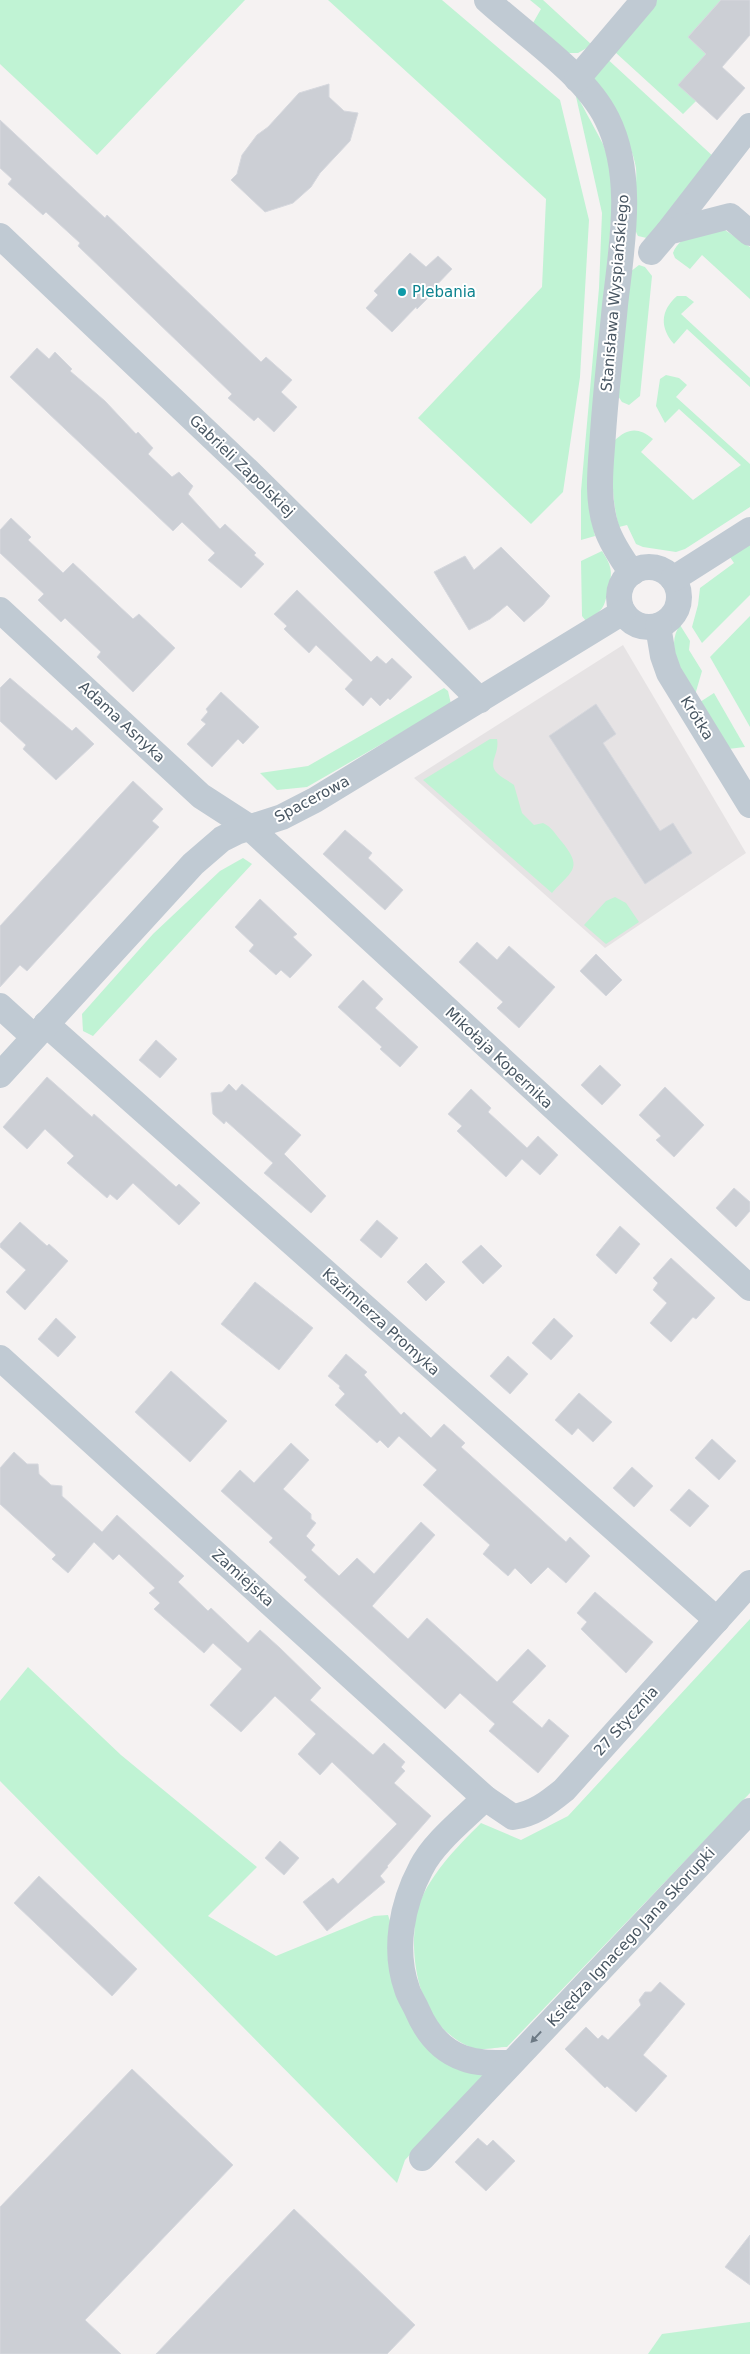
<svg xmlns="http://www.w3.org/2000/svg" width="750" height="2354" font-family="'DejaVu Sans',sans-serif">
<rect width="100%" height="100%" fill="#f5f2f2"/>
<polygon fill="#e6e3e4" points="623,645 746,853 605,948 414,778"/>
<g fill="#c0f3d4">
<polygon points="0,0 245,0 97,155 0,64"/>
<polygon points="328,0 442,0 560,100 589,220 580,377 563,492 531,524 418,418 542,287 546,199"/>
<polygon points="530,0 543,0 592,45 578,53 568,53 533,23 541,9"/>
<polygon points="655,0 721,0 688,37 706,54 696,101 683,114 615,52"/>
<path d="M603,55L716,159L651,239L638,236C629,221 638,188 636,168C632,139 606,105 591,79Z"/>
<polygon points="575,92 603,144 609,160 613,194 589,508 595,536 581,540 581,491 599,288 602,213"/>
<path d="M725,230L750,247V299L702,255L690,269L675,258L673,253C681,232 705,234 725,230Z"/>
<polygon points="639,265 645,267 652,276 640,396 629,405 622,402 618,396 630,272"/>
<path d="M677,296H686L694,302L681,314L750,378V387L687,329L674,344C660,328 660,311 677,296Z"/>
<path d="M666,375L679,378L687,385L676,397L750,464V507L685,549L676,552L643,547L636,544L627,525L619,527C611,498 612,471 614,441C628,428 638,427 653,439L641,452L693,500L741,465L679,409L665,423L656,406L660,379Z"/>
<polygon points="750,544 750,595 702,643 692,627 698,605 700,588 734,563 730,557"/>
<path d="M602,551C611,565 613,571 609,587C603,610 605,608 586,621L582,616L581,561Z"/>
<polygon points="750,616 750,727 710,657"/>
<path d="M680,625L690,641L689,650L702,671L695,695C684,674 664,648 680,625Z"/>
<polygon points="444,688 448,691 451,704 307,787 277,790 260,773 308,766"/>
<polygon points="714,693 745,747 728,749 700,702"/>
<path d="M490,739H497C500,754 487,763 497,773C502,778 509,781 514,785L522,813L534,825L543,823C552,827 555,834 562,842C584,869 571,871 552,893L423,780Z"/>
<polygon points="243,858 252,864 93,1036 83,1031 82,1014 153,934 220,871"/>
<polygon points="615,897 626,903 639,922 606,944 584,925 606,901"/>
<path d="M750,1619V1793L507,2047C497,2047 482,2051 473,2048C428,2032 413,1981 414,1938C415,1930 414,1919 416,1912C428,1876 455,1849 481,1823L521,1840L568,1816Z"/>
<polygon points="28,1667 121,1755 257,1867 208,1916 276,1956 374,1916 388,1915 392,1927 391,1977 485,2074 405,2160 397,2183 0,1781 0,1701"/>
<polygon points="750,2322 750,2354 648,2354 662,2334"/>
</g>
<g fill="#cccfd5" stroke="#d6d8de">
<polygon points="721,0 750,0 750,35 722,67 745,88 717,120 678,85 706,54 688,37"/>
<polygon points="329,84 329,97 344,111 358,113 350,141 320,173 311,187 293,203 265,212 231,180 237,174 242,155 257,135 268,127 299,93"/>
<polygon points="0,120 105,218 107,215 261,362 266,357 292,380 281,392 297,407 274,432 258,417 254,421 228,398 232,394 78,246 80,243 46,212 43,215 8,184 12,179 0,168"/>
<polygon points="410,253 426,267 438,256 452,269 429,293 431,295 417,309 416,307 392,332 366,308 378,295 374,291"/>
<polygon points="37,348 49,359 55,352 72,369 70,371 105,401 136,434 138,432 153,448 148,454 172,477 179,472 193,486 188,494 220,529 225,524 256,553 254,555 264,564 241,588 208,560 215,553 182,522 173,531 10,377"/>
<polygon points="11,518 31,537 28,540 63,573 73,563 133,619 139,614 175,648 133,692 97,657 101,652 65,618 61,622 38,600 44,594 0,553 0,530"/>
<polygon points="501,547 550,596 543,605 524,622 507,605 490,619 469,630 434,572 465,556 474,570"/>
<polygon points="297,590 371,662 377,656 386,664 392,658 412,677 390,700 388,698 380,706 371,697 363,706 345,689 353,680 316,645 309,653 284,629 287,626 274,614"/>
<polygon points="10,678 72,731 76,727 94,744 56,780 23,749 26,745 0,721 0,688"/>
<polygon points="221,692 259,727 243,744 238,739 212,767 187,744 206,724 201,720 208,712 206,709"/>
<polygon points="596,704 616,734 603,743 660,831 673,823 692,853 645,884 549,736"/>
<polygon points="133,781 163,809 152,821 159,827 27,971 20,965 0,987 0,926"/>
<polygon points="345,830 372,853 368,858 403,890 385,910 323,854"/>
<polygon points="260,899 297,934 293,937 312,955 290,978 281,970 276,975 249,951 254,945 235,927"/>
<polygon points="477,942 497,960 509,946 555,987 519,1028 497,1008 503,1002 459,962"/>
<polygon points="596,954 622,980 606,996 580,971"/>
<polygon points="363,980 383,999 375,1008 418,1047 400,1067 380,1049 382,1047 338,1007"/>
<polygon points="156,1040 177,1059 160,1078 139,1060"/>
<polygon points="600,1065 621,1085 602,1105 581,1085"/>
<polygon points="47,1077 92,1117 94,1114 176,1187 179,1184 200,1203 179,1225 133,1183 117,1200 110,1194 107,1198 67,1163 74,1156 45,1129 27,1149 3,1127"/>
<polygon points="229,1084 236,1091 242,1084 301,1135 284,1154 326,1196 311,1213 264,1173 273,1163 226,1121 224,1124 213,1114 211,1093 222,1092"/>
<polygon points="665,1087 704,1125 674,1157 656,1140 661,1136 639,1115"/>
<polygon points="471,1089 491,1108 488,1112 527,1148 538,1136 558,1155 540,1175 522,1159 506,1177 457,1131 462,1126 448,1114"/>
<polygon points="734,1188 750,1202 750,1211 736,1227 716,1208"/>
<polygon points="377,1220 398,1238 381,1258 360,1240"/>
<polygon points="20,1222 47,1246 49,1244 68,1261 25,1310 6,1292 26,1270 0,1247 0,1244"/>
<polygon points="620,1226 640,1244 616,1274 596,1255"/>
<polygon points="481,1245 502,1266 483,1284 462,1262"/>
<polygon points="671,1258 715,1298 696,1319 693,1317 671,1342 650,1323 667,1303 653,1290 658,1283 653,1278"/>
<polygon points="426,1263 445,1282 426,1301 407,1282"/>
<polygon points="255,1282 313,1328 279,1370 221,1324"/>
<polygon points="56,1318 76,1337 58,1357 38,1339"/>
<polygon points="554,1318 573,1336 551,1360 532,1343"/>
<polygon points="346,1354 367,1372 364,1375 401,1415 404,1412 431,1438 444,1424 465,1443 461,1447 521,1501 566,1542 570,1537 590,1556 566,1583 548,1567 531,1584 515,1568 508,1576 483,1554 490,1545 423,1485 437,1470 399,1436 388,1448 380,1440 377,1443 335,1405 345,1394 339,1388 340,1386 328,1376"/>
<polygon points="508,1356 528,1374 510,1394 490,1376"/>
<polygon points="171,1371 227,1421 190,1462 135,1412"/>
<polygon points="579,1393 612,1422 593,1442 578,1428 572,1435 555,1420"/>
<polygon points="712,1439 736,1461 719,1480 695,1458"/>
<polygon points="291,1443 309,1460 283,1489 311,1514 311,1519 316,1523 306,1536 315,1545 311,1550 339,1576 357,1558 374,1574 421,1522 435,1535 372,1606 408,1639 427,1618 497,1682 528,1649 546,1666 512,1702 542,1728 549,1719 569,1736 538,1773 489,1731 495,1724 460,1693 445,1709 304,1580 307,1577 269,1542 273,1538 221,1491 240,1470 254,1483"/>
<polygon points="14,1452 27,1464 38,1464 39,1474 51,1485 62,1486 62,1496 102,1532 117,1515 184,1576 178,1582 208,1611 211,1608 248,1643 260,1630 280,1648 321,1688 310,1700 373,1755 384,1743 405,1762 401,1767 405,1771 394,1783 431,1816 387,1866 388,1867 380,1876 385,1882 327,1931 303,1902 333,1878 338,1884 397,1824 332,1762 320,1775 298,1754 316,1734 275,1696 241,1732 210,1705 242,1669 213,1643 204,1653 154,1609 160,1603 149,1593 155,1588 119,1554 113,1560 94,1542 68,1573 52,1559 56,1555 0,1504 0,1468"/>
<polygon points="632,1467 653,1486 634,1507 613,1488"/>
<polygon points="689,1489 709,1506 690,1527 670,1510"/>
<polygon points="595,1592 653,1642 626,1673 581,1629 587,1622 577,1613"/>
<polygon points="280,1841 299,1858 284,1875 265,1858"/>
<polygon points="39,1876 137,1969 112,1996 14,1903"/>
<polygon points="660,1982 685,2004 643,2055 667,2076 636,2112 607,2086 605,2088 565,2049 586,2027 598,2039 602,2035 608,2040 641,2005 639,2000 645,1992 651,1992"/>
<polygon points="132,2069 233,2165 85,2320 121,2354 0,2354 0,2207"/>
<polygon points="478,2138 487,2146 493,2140 515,2161 486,2191 455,2162"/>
<polygon points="294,2209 415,2325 387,2354 156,2354"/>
<polygon points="750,2235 750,2285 725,2267"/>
</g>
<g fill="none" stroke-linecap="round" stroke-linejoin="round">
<g stroke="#c0cad3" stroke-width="26">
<path d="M487,0C524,34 585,74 607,119C635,175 622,245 615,305C611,348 606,390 603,433C601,465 596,496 606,527C611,543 622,559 632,573"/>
<polyline points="577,79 644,0"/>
<polyline points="668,232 750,126"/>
<polyline points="0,236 248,471 480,700"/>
<polyline points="651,252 668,232 730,216 750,233"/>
<circle cx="649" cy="597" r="30"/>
<polyline points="673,579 750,530"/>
<polyline points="0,610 201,796 249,827 750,1288"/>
<polyline points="658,626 663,656 669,673 750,805"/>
<polyline points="0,1006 34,1037"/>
<polyline points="46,1024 717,1620"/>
<polyline points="0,1075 193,864 222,839 236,832 282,817 315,800 623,612"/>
<path d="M0,1358L485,1798L513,1817C534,1814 548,1803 564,1790L750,1583"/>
<path d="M485,1798C465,1818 433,1843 421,1868C402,1904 393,1949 407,1989C409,1996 414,2003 417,2010C426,2031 440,2050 463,2058C479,2064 495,2063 511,2063"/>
<polyline points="422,2158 750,1811"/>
</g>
</g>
<defs><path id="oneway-solid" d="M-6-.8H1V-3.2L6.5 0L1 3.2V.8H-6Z" transform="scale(1.25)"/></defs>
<use fill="#6c7984" href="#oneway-solid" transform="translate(536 2037) rotate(133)"/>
<circle fill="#0f9aa8" stroke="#fff" stroke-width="2" cx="402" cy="292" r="5"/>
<g text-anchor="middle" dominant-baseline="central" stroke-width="4" stroke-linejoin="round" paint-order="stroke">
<g font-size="15" fill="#0d838f" stroke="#fff" text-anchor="start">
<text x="412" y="292">Plebania</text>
</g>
<g font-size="15" fill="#485662" stroke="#fff">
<text transform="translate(615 293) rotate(-85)">Stanisława Wyspiańskiego</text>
<text transform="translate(242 466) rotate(44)">Gabrieli Zapolskiej</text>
<text transform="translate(697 718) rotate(58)">Krótka</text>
<text transform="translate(122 722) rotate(43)">Adama Asnyka</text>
<text transform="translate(312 799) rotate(-28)">Spacerowa</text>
<text transform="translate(499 1058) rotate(43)">Mikołaja Kopernika</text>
<text transform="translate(381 1322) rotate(42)">Kazimierza Promyka</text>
<text transform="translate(243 1578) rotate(42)">Zamiejska</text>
<text transform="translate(626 1721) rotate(-48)">27 Stycznia</text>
<text transform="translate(631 1937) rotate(-47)">Księdza Ignacego Jana Skorupki</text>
</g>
</g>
</svg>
